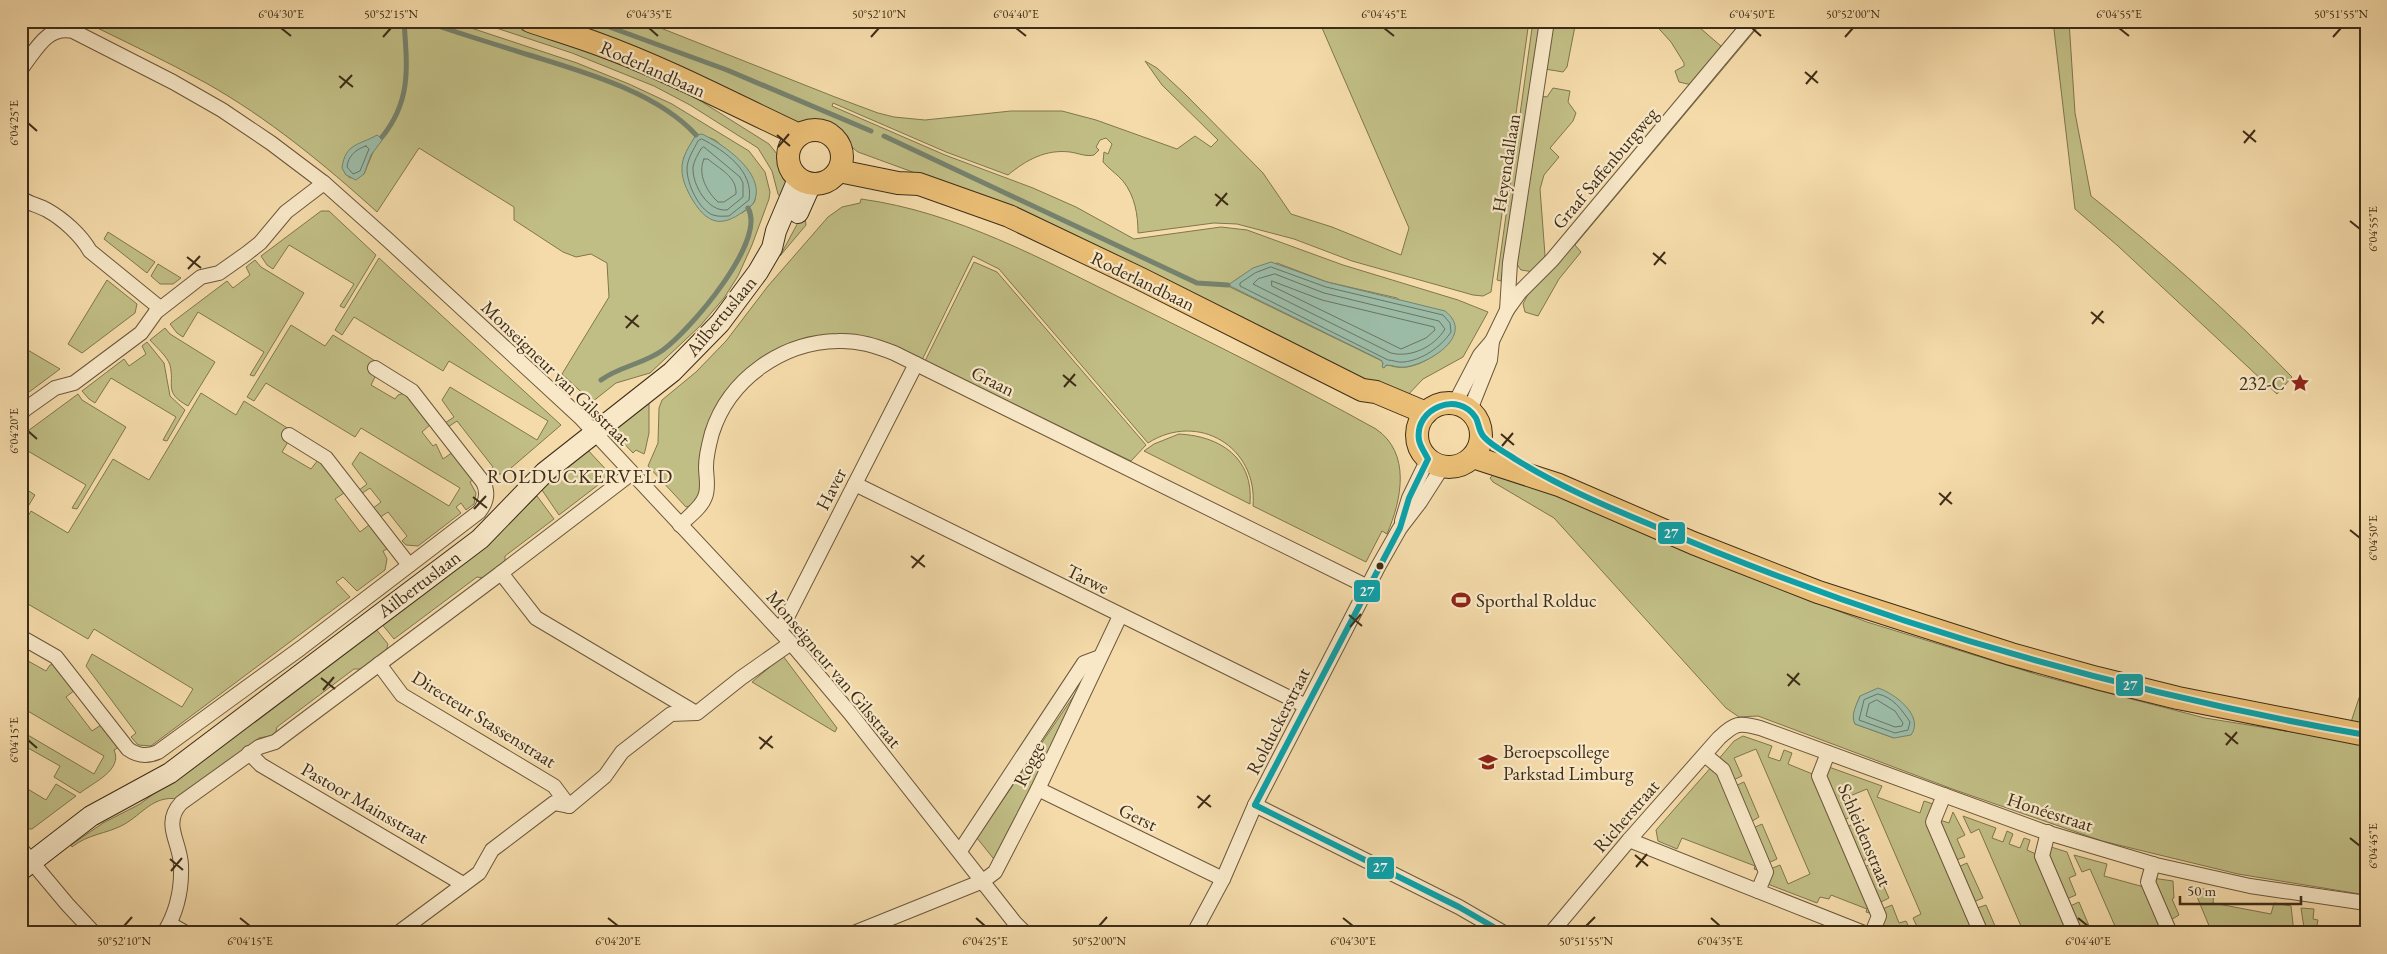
<svg xmlns="http://www.w3.org/2000/svg" width="2387" height="954" font-family="'EB Garamond',serif">
<rect width="100%" height="100%" fill="#f5dbaa"/>
<filter id="stains"><feTurbulence type="fractalNoise" baseFrequency=".004" numOctaves="4"/><feColorMatrix values="0 0 0 0 .2 0 0 0 0 .09 0 0 0 0 .02 0 0 0 .5 -.17"/></filter>
<radialGradient id="worn" r=".72"><stop offset=".6" stop-color="#630" stop-opacity="0"/><stop offset="1" stop-color="#630" stop-opacity=".3"/></radialGradient>
<g fill="#c1be85" stroke="#80764e" fill-rule="evenodd">
<path d="M83,21H171L178,23L179,21H450L577,63L629,84L672,104L749,151L765,172L770,192L769,199L752,245L738,276L724,298L700,326L650,373L616,383L592,402L562,374L609,297L607,263L591,254L576,257L563,252L514,220V207L419,148L377,212C324,164 268,118 206,83C166,61 124,41 83,21ZM696,135C702,136 709,137 715,140C725,146 758,189 755,200C754,205 746,210 742,213L683,159ZM371,139L373,152L364,174L350,178L344,172Z"/>
<polygon points="475,21 507,21 549,35 628,64 688,93 769,144 777,154 780,169 787,184 781,198 778,194 772,171 758,148 690,105 654,86 572,53"/>
<path d="M556,21H643L835,97L878,113L894,117L925,120L1011,111H1062L1096,120L1177,149L1195,136L1211,147L1218,140L1162,85L1145,61L1157,68L1185,94L1263,173L1291,214L1332,227L1401,255L1409,228L1319,21H1529L1491,292L1483,296L1473,295L1352,261L1294,239L1237,224L1214,223L1138,233C1138,215 1135,196 1123,181C1117,174 1109,169 1103,162L1104,152L1108,154L1112,144L1106,138L1100,140L1096,147L1099,150L1094,155C1086,157 1078,153 1070,152C1046,149 1026,160 1008,175L946,152L833,103L832,106L945,155L1033,188L1076,207L1134,239L1221,227L1247,230L1343,265L1458,300L1488,312L1463,357L1423,379L1405,398L989,200L858,152C850,147 849,141 843,134C831,119 813,120 796,124ZM1277,263L1327,282L1397,298L1450,342C1438,354 1416,370 1397,367C1393,367 1391,365 1386,365L1384,368L1382,361L1228,286L1240,277Z"/>
<polygon points="1533,21 1541,21 1501,281 1497,280"/>
<polygon points="1553,21 1576,21 1567,67 1563,72 1545,69"/>
<polygon points="1652,21 1692,21 1722,47 1692,85 1679,82 1675,71 1684,66 1684,63 1671,42"/>
<polygon points="1759,21 1763,21 1575,245 1581,252 1559,279 1538,316 1525,312 1523,304 1529,292"/>
<path d="M2053,21H2069L2075,113L2091,196C2161,252 2229,312 2292,377L2277,394L2118,246L2075,209Z"/>
<polygon points="1553,88 1570,91 1568,102 1576,113 1573,121 1550,148 1559,157 1544,175 1540,189 1545,255 1544,261 1534,272 1521,270 1513,259 1540,96 1547,97"/>
<path d="M861,199C957,212 1043,260 1129,302C1212,343 1295,384 1376,429C1411,453 1402,499 1387,534L1382,531L1366,562L1253,506C1258,447 1198,411 1148,443L999,269L973,256L922,360L821,337L730,389L700,494L693,505L686,507L648,466L658,443L659,408L662,400L696,372L726,341L768,286L828,217L842,207L860,203Z"/>
<polygon points="321,211 329,211 376,255 344,308 340,306 354,284 289,245 273,269 267,265 261,256"/>
<polygon points="801,217 805,218 806,225 780,256"/>
<polygon points="108,232 155,262 147,273 104,239"/>
<polygon points="379,258 561,425 504,474 489,474 487,472 493,467 457,421 448,427 445,423 454,417 442,400 450,387 537,440 548,421 449,361 443,371 354,317 342,335 335,330"/>
<polygon points="255,260 261,267 304,293 254,376 250,375 264,352 198,312 183,337 177,333 170,324 227,281 233,288 250,275 246,267"/>
<polygon points="974,262 997,272 1146,445 1131,461 925,361"/>
<polygon points="158,264 181,278 173,284 160,284 151,276"/>
<polygon points="107,280 137,304 135,313 82,353 68,344"/>
<polygon points="291,325 325,346 333,335 377,362 376,375 371,385 395,399 398,395 405,393 431,424 422,432 433,446 436,444 443,459 453,452 474,479 470,482 476,493 474,504 466,510 461,503 456,507 461,513 418,546 406,545 402,541 407,536 388,512 379,518 372,509 381,502 370,488 361,494 358,491 367,484 352,464 360,452 449,506 460,488 361,428 355,437 266,383 254,401 247,397"/>
<path d="M165,328L170,334L215,362L188,406C163,392 175,386 170,365C167,356 156,347 150,340Z"/>
<polygon points="147,342 164,363 170,396 185,410 167,441 163,440 176,417 111,378 95,403 89,399 82,391 124,359 129,366 146,354 142,346"/>
<polygon points="21,346 60,369 21,398"/>
<polygon points="201,393 236,415 244,401 289,429 283,439 288,442 282,452 311,469 318,460 321,462 344,493 335,499 360,532 369,525 387,549 383,551 387,559 385,570 357,591 343,577 336,582 350,597 151,746 138,745 131,737 136,733 86,666 92,654 182,707 193,689 94,629 88,639 21,600 21,528 31,511 68,533 113,459 149,480"/>
<polygon points="78,394 82,400 126,427 77,509 72,508 86,485 21,447 21,436"/>
<polygon points="649,401 649,433 645,451 644,454 636,450 633,453 617,436 617,431 613,426"/>
<path d="M1179,434C1220,436 1254,458 1250,504L1144,451L1154,444Z"/>
<polygon points="586,448 611,475 559,515 542,490"/>
<path d="M1497,471L1765,583L1867,622L2042,676L2205,718L2366,744V895L2238,874L2102,841L1955,790L1758,716L1739,717L1726,708L1554,518L1493,482L1490,478ZM1860,696L1894,738L1855,724C1851,715 1857,704 1860,696Z"/>
<polygon points="21,486 35,495 21,518"/>
<polygon points="537,496 554,519 505,556 505,562 484,578 477,577 394,639 381,623 498,535"/>
<path d="M375,628L388,644L386,651L362,669H354L277,727L275,735L259,738L178,799C153,795 143,814 123,825C106,834 88,834 72,847L71,845L103,823L140,804Z"/>
<polygon points="783,656 837,728 835,732 752,682"/>
<path d="M21,657L46,671L50,665L56,664L75,690L66,697L92,731L101,725L119,747L114,750C123,770 94,782 80,793L54,777L60,766L21,744V731L94,774L104,756L21,707Z"/>
<polygon points="1092,669 997,863 977,838"/>
<polygon points="2366,677 2366,723 2351,722"/>
<polygon points="1743,736 1772,746 1768,757 1780,761 1784,750 1792,753 1788,764 1815,775 1876,915 1866,912 1867,909 1831,895 1829,899 1820,897 1817,903 1765,883 1768,870 1780,865 1788,884 1810,874 1756,749 1734,758 1742,776 1731,781 1717,761 1734,741"/>
<polygon points="1713,765 1763,872 1754,869 1755,866 1682,838 1677,849 1658,841 1656,830"/>
<polygon points="1826,766 1882,786 1877,797 1920,813 1924,801 1936,805 1929,823 1978,933 1920,933 1913,918 1921,914 1867,789 1845,798 1853,816 1842,821 1822,776"/>
<polygon points="1744,782 1759,817 1749,823 1733,787"/>
<polygon points="56,784 76,796 32,829 24,829 21,825 21,785 46,800"/>
<polygon points="1953,812 1965,835 1957,839 1965,857 1953,861 1937,819 1949,823"/>
<polygon points="1963,816 1996,828 1992,838 2003,842 2007,831 2013,834 2009,844 2020,848 2024,838 2030,840 2027,850 2038,855 2072,933 2024,933 1979,829 1971,833"/>
<polygon points="1856,823 1871,858 1859,862 1844,828"/>
<polygon points="1762,824 1777,859 1766,864 1751,829"/>
<polygon points="2048,846 2067,852 2076,875 2069,878 2076,895 2064,900 2045,855"/>
<polygon points="2074,855 2107,864 2104,876 2144,887 2166,933 2118,933 2090,869 2082,872"/>
<polygon points="1873,863 1889,898 1877,904 1862,868"/>
<polygon points="1967,863 1983,898 1971,903 1956,868"/>
<polygon points="2152,878 2173,881 2174,898 2172,899 2179,915 2169,921"/>
<polygon points="2193,887 2214,891 2213,903 2271,914 2274,903 2291,906 2294,933 2212,933"/>
<polygon points="2079,902 2092,933 2079,933 2068,907"/>
<polygon points="1892,905 1899,923 1906,921 1912,933 1894,933 1877,926 1880,910"/>
<polygon points="1986,905 1998,933 1985,933 1974,909"/>
<polygon points="2301,908 2314,909 2313,919 2318,920 2316,930 2304,928"/>
</g>
<g fill="#9cbba7" stroke="#76826e">
<path d="M702,134C723,144 769,175 753,204C728,225 711,231 692,199C687,190 682,180 682,170C681,157 690,145 696,135Z"/>
<path d="M377,135L383,139L371,155L364,174L356,180L346,175L342,168C345,143 360,145 377,135Z"/>
<path d="M1271,262L1327,282L1445,311C1476,335 1429,364 1405,367C1398,368 1393,365 1386,365L1384,368L1382,367L1383,363L1381,360L1228,285L1253,268Z"/>
<path d="M1878,688C1894,693 1925,716 1911,735L1894,738L1855,724C1850,715 1857,704 1860,696Z"/>
</g>
<g fill="none" stroke-linecap="round" stroke-linejoin="round">
<g stroke="#6d7460" stroke-width="1">
<path d="M702,139C725,151 754,171 749,200L729,216C724,216 719,217 713,215C699,210 687,184 687,169C687,159 694,149 698,141Z"/>
<path d="M366,146L369,149L360,171L353,174L347,167C348,156 356,149 366,146Z"/>
<path d="M704,147L740,177L743,183V197L727,210C708,212 692,185 693,167C694,161 698,154 701,149Z"/>
<path d="M704,159H708C719,169 737,176 736,194L724,202H718C707,192 697,174 704,159Z"/>
<path d="M1271,267L1326,287L1443,315L1450,323L1451,332C1441,347 1422,360 1404,362C1398,363 1393,360 1388,360L1240,286V283L1255,273Z"/>
<path d="M1275,274L1324,293L1439,321L1445,329C1434,347 1411,358 1391,353L1253,284L1258,279Z"/>
<polygon points="1272,281 1322,300 1434,327 1435,330 1426,338 1401,349 1272,286"/>
<path d="M1878,694C1893,697 1902,710 1910,722L1908,730L1895,733L1859,720L1864,700Z"/>
<polygon points="1877,700 1895,711 1903,723 1902,726 1895,727 1866,716 1869,704"/>
</g>
<g stroke="#76826e" stroke-width="5">
<path d="M423,21C458,33 494,44 529,55C583,72 657,92 696,135"/>
<polyline points="593,21 727,70 871,131"/>
<polyline points="884,136 1197,283 1228,285"/>
<path d="M382,137C412,100 407,66 404,21"/>
<path d="M601,380C620,366 644,364 663,350C690,330 767,241 748,208"/>
</g>
<g stroke="#6c583c" stroke-width="16">
<g id="street">
<path d="M21,69C36,50 47,25 73,31L173,82L222,110L271,143L324,183L388,240L580,417L791,643L850,713L1015,923L1025,933"/>
<path d="M21,198C29,204 38,205 47,210C63,219 81,235 90,251L160,308"/>
<polyline points="1507,310 1510,263 1547,21"/>
<polyline points="1455,403 1480,355 1492,341 1507,310 1520,292 1552,260 1752,21"/>
<polyline points="1470,410 1490,360 1492,341"/>
<polyline points="21,415 24,410 55,388 74,383 141,333 156,312 201,277 219,273 246,254 260,243 286,212 324,183"/>
<polyline points="289,435 326,458 409,565"/>
<polyline points="855,484 1306,706"/>
<polyline points="1402,521 1409,498 1428,459"/>
<path d="M680,525C688,517 701,508 705,497C709,488 706,476 706,467C706,455 709,444 712,433C729,379 782,342 838,341C858,340 876,346 894,353L1368,587"/>
<polyline points="501,573 536,618 696,713"/>
<polyline points="780,631 916,364"/>
<path d="M21,637L56,657L128,749C138,756 147,757 158,752L301,648L479,512C486,503 489,493 483,482L412,391L375,368"/>
<polyline points="379,664 402,695 554,786 569,806"/>
<polyline points="249,753 261,765 463,884"/>
<polyline points="1828,753 1819,776 1879,916 1872,933"/>
<polyline points="1705,755 1723,770 1766,872 1758,891"/>
<polyline points="1038,789 1223,879"/>
<polyline points="1944,795 1933,822 1981,933"/>
<polyline points="1255,805 1459,907 1504,933"/>
<polyline points="2048,832 2042,856 2075,933"/>
<polyline points="1629,840 1864,933"/>
<polyline points="21,849 67,904 94,933"/>
<polyline points="960,851 1084,663 1100,657"/>
<polyline points="2153,864 2148,882 2170,933"/>
<polyline points="170,924 186,933"/>
<path d="M164,933C177,912 182,889 181,865C180,841 162,824 181,803L259,747L275,742L501,573L632,473"/>
<polyline points="398,933 479,873 492,850 554,803 569,806 605,776 622,752 671,714 697,713 741,678 791,643"/>
<polyline points="854,933 983,881 995,872 1038,789 1120,616"/>
<polyline points="1194,933 1223,879 1255,805 1379,565 1400,528 1420,502 1443,466"/>
<path d="M1551,933L1629,840L1719,738C1735,723 1739,722 1760,728L2045,832L2156,865L2250,886L2366,903"/>
</g>
</g>
<g stroke="#3e2d18" stroke-width="22">
<g id="secondary">
<polyline points="798,213 811,184"/>
<polyline points="21,870 91,816 170,773 480,539 545,472 672,372 720,323 758,272 772,248 776,231 798,179"/>
</g>
</g>
<g stroke="#3e2d18" stroke-width="24">
<g id="primary">
<path d="M530,21C553,29 576,36 598,44C667,69 733,104 799,135"/>
<circle cx="815" cy="157" r="27"/>
<polyline points="839,171 898,183 919,184 1009,216 1141,279 1362,390 1376,392 1426,413"/>
<circle cx="1449" cy="435" r="32"/>
<polyline points="1473,457 1559,485 1693,543 1818,592 2011,654 2097,678 2178,698 2366,735"/>
</g>
</g>
<use href="#street" stroke="#f8e8c8" stroke-width="14"/>
<use href="#secondary" stroke="#f8e8c8" stroke-width="20"/>
<use href="#primary" stroke="#eabe75" stroke-width="22"/>
<g stroke="#f8e8c8" stroke-width="10">
<g id="bus-1">
<path d="M1255,805L1400,528L1409,498L1428,459C1425,453 1420,446 1419,440C1414,408 1459,390 1476,418C1479,424 1479,432 1484,437C1492,446 1505,452 1515,459C1557,485 1603,505 1649,524C1878,623 2120,692 2366,735"/>
<polyline points="1255,805 1459,907 1504,933"/>
</g>
</g>
<use href="#bus-1" stroke="#0ca1a9" stroke-width="6"/>
</g>
<path fill="none" stroke="#3e2d18" stroke-width="2" d="M281,28L291,36M649,28L658,36M1016,28L1026,36M1384,28L1394,36M1752,28L1761,36M2119,28L2129,36M383,37L391,28M871,37L879,28M1845,37L1853,28M2333,37L2341,28M1805,72L1818,83M339,76L353,87M1806,84L1817,71M340,88L352,75M28,123L37,131M2243,131L2256,142M777,135L790,146M2244,143L2255,130M778,147L789,134M1215,194L1228,205M1216,206L1227,193M2350,221L2360,229M1653,253L1666,264M187,257L201,268M1654,265L1665,252M188,269L200,256M2091,312L2104,323M625,316L639,327M2092,324L2103,311M626,328L638,315M1063,375L1076,386M1064,387L1075,374M28,431L37,439M1501,434L1514,445M1502,446L1513,433M1939,493L1952,504M473,497L487,508M1940,505L1951,492M474,509L486,496M2350,530L2360,538M911,556L925,567M912,568L924,555M1349,615L1362,626M1350,627L1361,614M1787,674L1800,685M321,678L335,689M1788,686L1799,673M323,690L334,677M2225,733L2238,744M759,737L773,748M28,740L37,748M2226,745L2237,732M760,749L772,736M1197,796L1211,807M1198,808L1210,795M2350,838L2360,846M1635,855L1648,866M170,859L183,870M1636,867L1647,854M171,871L182,858M240,918L250,926M608,918L618,926M976,918L985,926M1343,918L1353,926M1711,918L1720,926M2078,918L2088,926M124,926L132,917M1099,926L1107,917M1586,926L1595,917"/>
<defs>
<g id="sight-bare" transform="scale(1.5)"><path d="M0-6L1.8-2.2L6-1.7L2.9 1.2L3.7 5.4L0 3.3L-3.7 5.4L-2.9 1.2L-6-1.7L-1.8-2.2Z" fill="#8f2418" stroke="#f8e8c8" stroke-width="2.5" paint-order="stroke"/></g>
<g id="stadium-bare" transform="scale(1.5)"><path d="M0-5a6.5 5 0 1 0 0 10a6.5 5 0 1 0 0-10ZM-3.5-1.8h7v3.6h-7Z" fill="#8f2418" stroke="#f8e8c8" stroke-width="2.5" paint-order="stroke"/></g>
<g id="school-bare" transform="scale(1.5)"><path d="M0-5L7-2L0 1L-7-2ZM-4 1L0 2.5L4 1V4Q0 6-4 4Z" fill="#8f2418" stroke="#f8e8c8" stroke-width="2.5" paint-order="stroke"/></g>
</defs>
<g fill-rule="evenodd">
<use href="#sight-bare" x="2300" y="383"/>
<use href="#stadium-bare" x="1461" y="600"/>
<use href="#school-bare" x="1488" y="762"/>
</g>
<circle fill="#3e2d18" stroke="#f8e8c8" stroke-width="2" cx="1380" cy="566" r="4.5"/>
<g text-anchor="middle" dominant-baseline="central" stroke-width="4.5" stroke-linejoin="round" paint-order="stroke">
<g font-size="19" fill="#3e2d18" stroke="#f8e8c8">
<text transform="translate(653 69) rotate(24)">Roderlandbaan</text>
<text transform="translate(1506 163) rotate(-81)">Heyendallaan</text>
<text transform="translate(1605 168) rotate(-50)">Graaf Saffenburgweg</text>
<text transform="translate(1143 281) rotate(26)">Roderlandbaan</text>
<text transform="translate(721 316) rotate(-50)">Ailbertuslaan</text>
<text transform="translate(556 373) rotate(44)">Monseigneur van Gilsstraat</text>
<text transform="translate(993 381) rotate(26)">Graan</text>
<text transform="translate(831 489) rotate(-63)">Haver</text>
<text transform="translate(1088 579) rotate(26)">Tarwe</text>
<text transform="translate(419 584) rotate(-37)">Ailbertuslaan</text>
<text transform="translate(834 669) rotate(50)">Monseigneur van Gilsstraat</text>
<text transform="translate(484 719) rotate(32)">Directeur Stassenstraat</text>
<text transform="translate(1278 721) rotate(-63)">Rolduckerstraat</text>
<text transform="translate(1029 764) rotate(-64)">Rogge</text>
<text transform="translate(365 803) rotate(30)">Pastoor Mainsstraat</text>
<text transform="translate(2050 812) rotate(18)">Honéestraat</text>
<text transform="translate(1626 816) rotate(-49)">Richerstraat</text>
<text transform="translate(1138 817) rotate(26)">Gerst</text>
<text transform="translate(1865 835) rotate(67)">Schleidenstraat</text>
</g>
<g font-size="19" fill="#3e2d18" stroke="#f8e8c8" text-anchor="start">
<text x="2285" y="383" text-anchor="end">232-C</text>
<text x="1476" y="600">Sporthal Rolduc</text>
<text x="1503" y="751">Beroepscollege<tspan x="1503" dy="22">Parkstad Limburg</tspan></text>
</g>
<g font-size="20" letter-spacing="1" fill="#3e2d18" stroke="#f8e8c8">
<text x="580" y="476">ROLDUCKERVELD</text>
</g>
</g>
<g stroke="#f8e8c8" stroke-width="2">
<rect x="1657" y="521" width="29" height="24" rx="5" fill="#0ca1a9"/>
<rect x="1353" y="579" width="28" height="24" rx="5" fill="#0ca1a9"/>
<rect x="2115" y="673" width="29" height="24" rx="5" fill="#0ca1a9"/>
<rect x="1366" y="856" width="29" height="24" rx="5" fill="#0ca1a9"/>
</g>
<g font-size="14" text-anchor="middle" font-weight="bold" fill="#fff">
<text x="1671" y="538">27</text>
<text x="1367" y="596">27</text>
<text x="2130" y="690">27</text>
<text x="1380" y="872">27</text>
</g>
<rect width="2387" height="954" fill="none" stroke="#f5dbaa" stroke-width="55"/>
<path d="M2180 896v8h121v-8" fill="none" stroke="#3e2d18" stroke-width="2.5"/>
<text x="2187" y="896" font-size="15" fill="#3e2d18" stroke="#f8e8c8" stroke-width="4" paint-order="stroke">50 m</text>
<rect x="28" y="28" width="2332" height="898" fill="none" stroke="#3e2d18" stroke-width="2"/>
<g font-size="12" text-anchor="middle" fill="#3e2d18">
<text x="281" y="18">6°04'30"E</text>
<text x="391" y="18">50°52'15"N</text>
<text x="649" y="18">6°04'35"E</text>
<text x="879" y="18">50°52'10"N</text>
<text x="1016" y="18">6°04'40"E</text>
<text x="1384" y="18">6°04'45"E</text>
<text x="1752" y="18">6°04'50"E</text>
<text x="1853" y="18">50°52'00"N</text>
<text x="2119" y="18">6°04'55"E</text>
<text x="2341" y="18">50°51'55"N</text>
<text transform="translate(14 123) rotate(-90)" y="4">6°04'25"E</text>
<text transform="translate(2373 229) rotate(-90)" y="4">6°04'55"E</text>
<text transform="translate(14 431) rotate(-90)" y="4">6°04'20"E</text>
<text transform="translate(2373 538) rotate(-90)" y="4">6°04'50"E</text>
<text transform="translate(14 740) rotate(-90)" y="4">6°04'15"E</text>
<text transform="translate(2373 846) rotate(-90)" y="4">6°04'45"E</text>
<text x="124" y="945">50°52'10"N</text>
<text x="250" y="945">6°04'15"E</text>
<text x="618" y="945">6°04'20"E</text>
<text x="985" y="945">6°04'25"E</text>
<text x="1099" y="945">50°52'00"N</text>
<text x="1353" y="945">6°04'30"E</text>
<text x="1586" y="945">50°51'55"N</text>
<text x="1720" y="945">6°04'35"E</text>
<text x="2088" y="945">6°04'40"E</text>
</g>
<rect width="100%" height="100%" filter="url(#stains)"/>
<rect width="100%" height="100%" fill="url(#worn)"/>
</svg>
